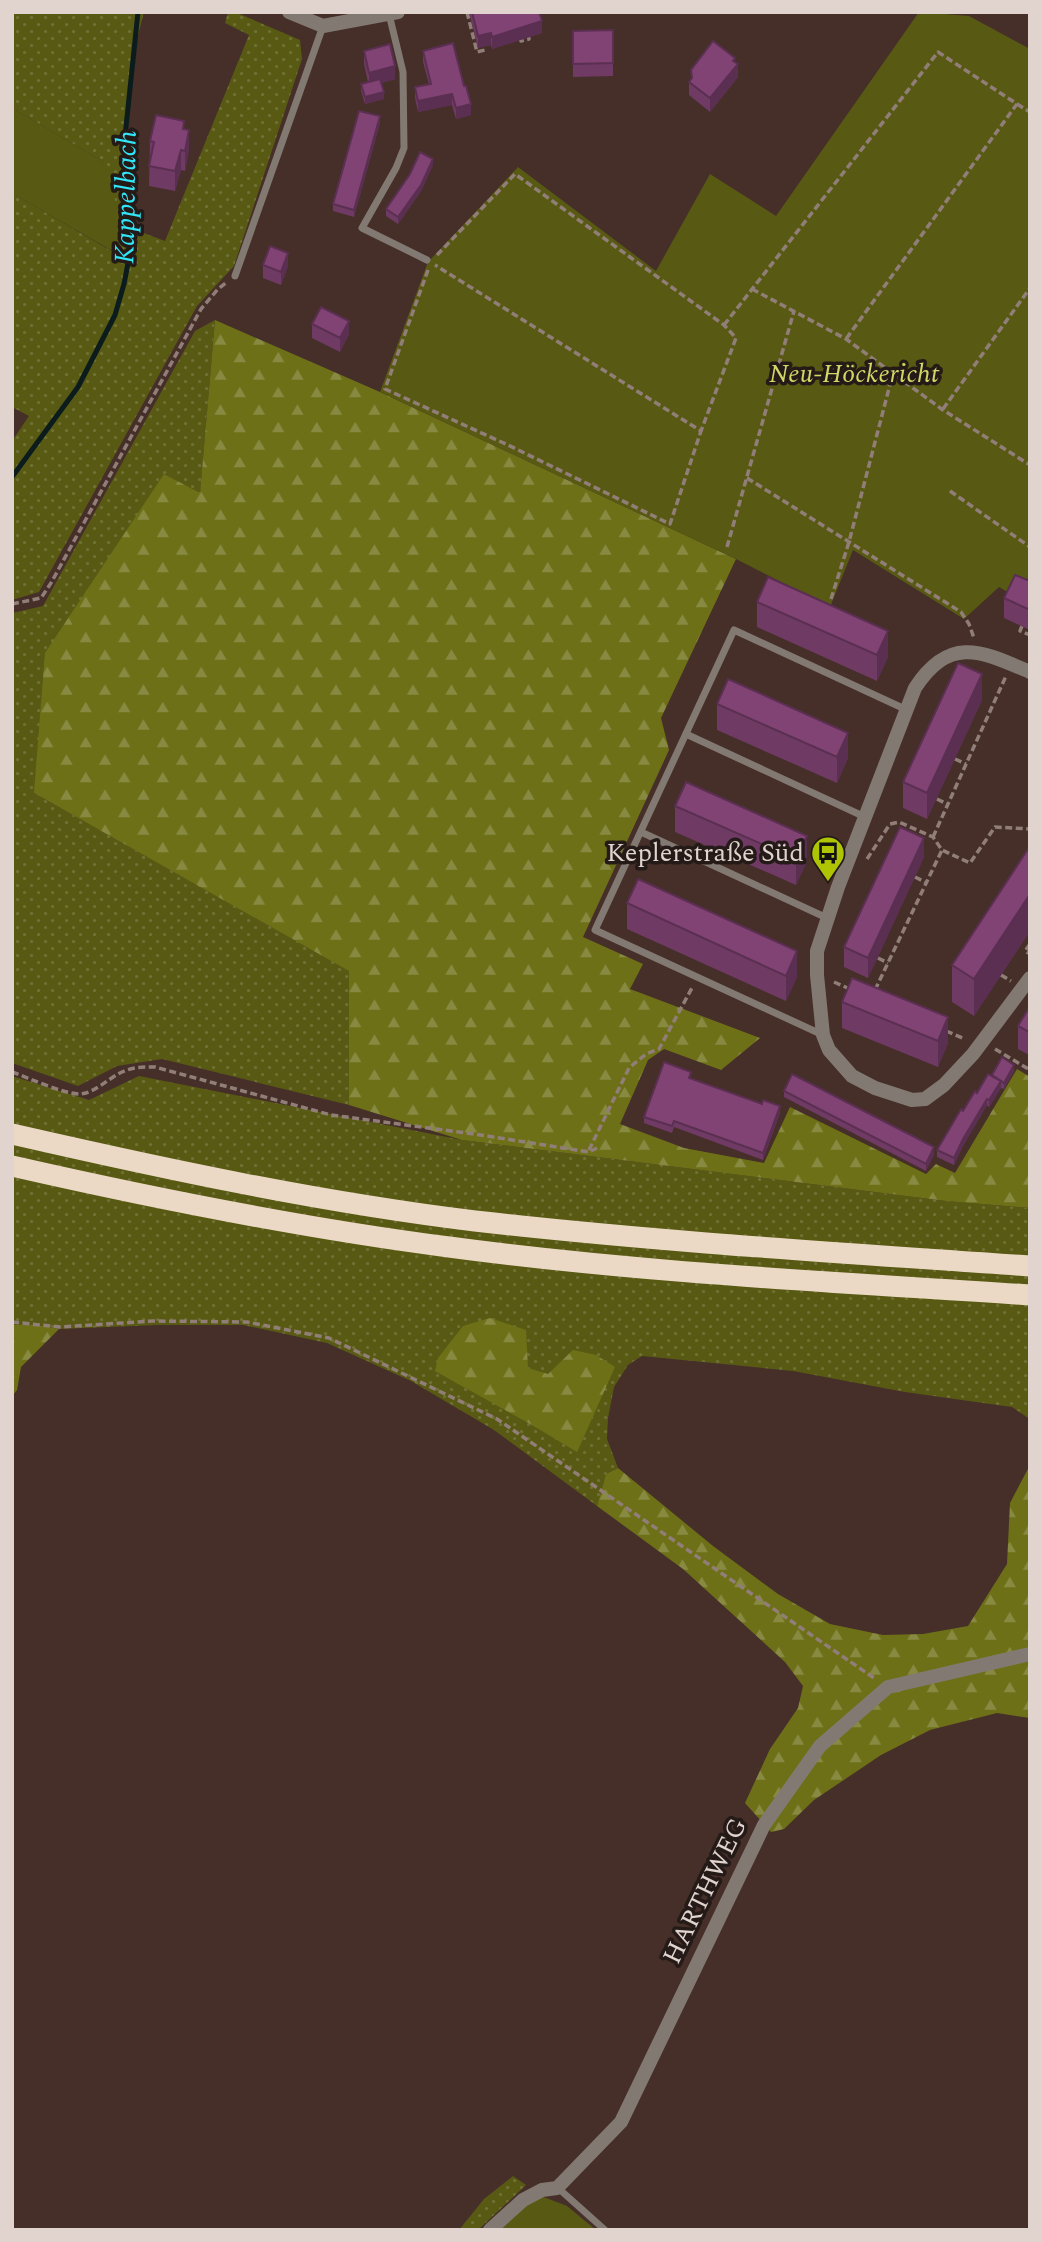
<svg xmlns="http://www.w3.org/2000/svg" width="1042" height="2242" font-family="Spectral,serif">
<defs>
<pattern id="grass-dots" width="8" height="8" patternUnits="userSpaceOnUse" patternTransform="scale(1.75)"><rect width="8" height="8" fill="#585a13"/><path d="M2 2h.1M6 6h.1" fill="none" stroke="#707134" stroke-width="1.8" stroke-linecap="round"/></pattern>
<pattern id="forest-firs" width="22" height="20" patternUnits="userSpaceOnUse" patternTransform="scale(1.75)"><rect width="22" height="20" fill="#6d7017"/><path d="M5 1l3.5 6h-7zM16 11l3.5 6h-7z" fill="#888a42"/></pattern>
</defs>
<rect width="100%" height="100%" fill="#452f28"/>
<g fill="url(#grass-dots)">
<polygon points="12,12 144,12 136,43 126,147 133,229 165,241 249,35 225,23 228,12 235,12 300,40 302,59 234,266 197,306 39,592 12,600 12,441 29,416 12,407 14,194 115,253 102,161 12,108"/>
<polygon points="215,320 200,494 164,474 34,793 350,971 349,1105 162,1059 117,1066 78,1086 12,1063 12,613 43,606 195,331"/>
<polygon points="12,1076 89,1100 139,1076 462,1140 946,1201 1030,1208 1030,1419 1012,1407 905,1392 793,1371 642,1356 628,1365 614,1387 608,1418 607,1439 618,1468 606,1474 597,1506 494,1430 411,1381 327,1343 243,1325 157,1325 59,1329 36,1325 12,1325"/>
<polygon points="513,2176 526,2185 478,2230 459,2230 484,2199"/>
</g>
<g fill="url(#forest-firs)">
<polygon points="215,320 380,392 736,559 661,718 669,750 583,937 643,964 630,989 760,1038 721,1070 664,1049 648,1060 620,1124 684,1148 764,1163 790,1107 926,1174 936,1164 955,1173 1017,1069 1030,1077 1030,1208 946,1201 462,1140 349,1105 349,971 34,793 45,653 164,474 200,493"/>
<polygon points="490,1318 526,1330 528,1368 548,1374 573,1350 596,1355 615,1367 577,1452 532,1425 435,1371 438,1358 463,1326"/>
<polygon points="12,1325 36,1325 59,1329 21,1367 17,1390 12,1396"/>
<polygon points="1030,1465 1030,1718 997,1713 930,1730 881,1755 814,1800 784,1829 771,1832 745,1803 770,1749 798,1708 803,1686 785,1662 683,1569 597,1506 606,1474 618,1468 713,1546 778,1594 830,1624 883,1635 923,1634 968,1626 1007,1564 1010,1503"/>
</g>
<g fill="#585a13">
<polygon points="919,12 969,16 1030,49 1030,577 1011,594 999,587 964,619 853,550 830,607 736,559 380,392 428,262 518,167 656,271 710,174 776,216"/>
<polygon points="12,108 102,161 113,187 120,234 116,253 12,193"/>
<polygon points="541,2196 567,2206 596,2230 498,2230 530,2201"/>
</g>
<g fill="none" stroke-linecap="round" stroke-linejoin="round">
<polyline stroke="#0c1c1d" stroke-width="5" points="12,477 78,387 115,315 124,284 129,258 129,225 124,146 138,12"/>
<g stroke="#917e78" stroke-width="3.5" stroke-dasharray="7 3.5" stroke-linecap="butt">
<polyline points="467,12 477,52 485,50 485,47"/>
<polyline points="520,37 521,41 529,39 528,34"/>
<polyline points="1017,104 1030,112"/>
<polyline points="437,255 515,174 724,325 736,338 701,431"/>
<polyline points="428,270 385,389 508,445 670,524 701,431 435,265"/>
<polyline points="752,289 846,339 943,410 1030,465"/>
<polyline points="724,325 938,52 1017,104 846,339"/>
<polyline points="943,409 1030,288"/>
<polyline points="747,478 961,612 969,624 974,638"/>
<polyline points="950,491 1030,547"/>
<polyline points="727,547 794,311"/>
<polyline points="831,599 849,542 893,373"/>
<polyline points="12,604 41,598 51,583 201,309 218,289 227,282"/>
<polyline points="1022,626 1020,631 1030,635"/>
<polyline points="955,759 966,764"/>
<polyline points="937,799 947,804"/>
<polyline points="933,837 1006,676"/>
<polyline points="867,859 890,824 899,822 933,837 942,850 970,863 995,827 1030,829"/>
<polyline points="915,877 927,883"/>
<polyline points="1030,944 1025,951 1030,954"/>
<polyline points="878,958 888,963"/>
<polyline points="1001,975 1011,981"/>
<polyline points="834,982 852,990"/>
<polyline points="875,990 942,850"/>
<polyline points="946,1031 965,1039"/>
<polyline points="995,1049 1030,1070"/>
<path d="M12,1072C29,1078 63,1094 80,1094C94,1093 107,1080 118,1074C130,1067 142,1067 155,1067L331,1115L474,1134L589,1152L597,1148"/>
<polyline points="589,1150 629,1068 646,1054 659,1049 693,986"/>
<polyline points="12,1322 60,1327 153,1321 247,1322 329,1338 497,1419 874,1678"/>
</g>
<g stroke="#827a72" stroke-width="7">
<polyline points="389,14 403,72 404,148 396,168 362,228 427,260"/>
<polyline points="235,276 323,26"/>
<polyline points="686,734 865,817"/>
<polyline points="641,832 827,918"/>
<polyline points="823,1035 595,930 734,630 907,710"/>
<polyline points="558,2188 605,2230"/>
</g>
<g stroke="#827a72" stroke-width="14">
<polyline points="289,12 323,26 398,12"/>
<path d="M1030,672C981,651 950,635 915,688L838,887L817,951V975L823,1035L829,1050L852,1076L875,1088L912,1100L925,1099L944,1085L973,1054L1030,978"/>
<polyline points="490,2230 523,2200 542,2190 557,2188 621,2122 764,1825 820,1746 888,1687 1030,1654"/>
</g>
<g stroke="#ecd9c5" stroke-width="21">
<path d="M12,1134C165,1169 319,1202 475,1221C660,1242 845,1253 1030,1266"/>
<path d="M12,1166C157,1199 302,1228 449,1247C642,1273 836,1282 1030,1295"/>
</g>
</g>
<g fill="#6f3a64">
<polygon points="469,12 539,12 542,33 492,49 491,45 478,48"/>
<polygon points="613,30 613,76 573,77 573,31"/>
<polygon points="364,51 395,79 381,83 384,99 365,104 361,91 361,84 368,82 364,64"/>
<polygon points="423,51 471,115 456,119 452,105 418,112 415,98 415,87 429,84 423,62"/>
<polygon points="735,62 738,77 710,112 689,95 689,82 691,79 691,70"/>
<polygon points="380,123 354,217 333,211 333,204"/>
<polygon points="184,129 189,150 185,171 181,170 175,191 149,186 150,141"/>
<polygon points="433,165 421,191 398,224 386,216 386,209"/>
<polygon points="263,265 288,266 281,285 263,278"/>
<polygon points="312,324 349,334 340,352 312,338"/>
<polygon points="1030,581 1030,630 1004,618 1004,598"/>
<polygon points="757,602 888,657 877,681 757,627"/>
<polygon points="982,700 927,819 903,808 903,782"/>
<polygon points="717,704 848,758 837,783 717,730"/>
<polygon points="675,806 807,861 796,885 675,832"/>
<polygon points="1030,846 1030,931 974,1016 952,1002 952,965"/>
<polygon points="924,857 868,978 844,967 844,947"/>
<polygon points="627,903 797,977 786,1001 627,929"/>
<polygon points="842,1002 948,1043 938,1067 842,1028"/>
<polygon points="1030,1006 1030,1053 1029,1055 1018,1049 1018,1026"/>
<polygon points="1014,1071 1004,1089 1001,1088 989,1107 987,1105 963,1146 954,1165 937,1157 937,1150 963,1111 992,1075"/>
<polygon points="691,1079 780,1113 763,1160 674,1127 672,1133 644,1123 644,1117"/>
<polygon points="784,1091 934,1154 926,1171 784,1097"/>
</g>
<g fill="#5a2f51">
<polygon points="542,21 542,33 492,49 492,37"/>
<polygon points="491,33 491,45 478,48 478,36"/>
<polygon points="735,58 735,68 738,64 738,77 710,112 710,98"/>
<polygon points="395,66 395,79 369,86 369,73"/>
<polygon points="384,92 384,99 365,104 365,97"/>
<polygon points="452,94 452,105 418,112 418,101"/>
<polygon points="471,104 471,115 456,119 456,108"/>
<polygon points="380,116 380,123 354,217 354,210"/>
<polygon points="189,130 189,150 185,171 185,151"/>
<polygon points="181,150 181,170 175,191 175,171"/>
<polygon points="433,159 433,165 421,191 398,224 398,217"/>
<polygon points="288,253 288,266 281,285 281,272"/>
<polygon points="349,321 349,334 340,352 340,338"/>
<polygon points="888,631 888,657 877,681 877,655"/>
<polygon points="982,674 982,700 927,819 927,793"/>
<polygon points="848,733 848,758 837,783 837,757"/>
<polygon points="807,836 807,861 796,885 796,859"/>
<polygon points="924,838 924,857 868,978 868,958"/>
<polygon points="1030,894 1030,931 974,1016 974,979"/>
<polygon points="797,951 797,977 786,1001 786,976"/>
<polygon points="948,1017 948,1043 938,1067 938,1041"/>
<polygon points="1030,1030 1030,1053 1029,1055 1029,1032"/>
<polygon points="1014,1065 1014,1071 1004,1089 1004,1083"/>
<polygon points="1001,1081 1001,1088 989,1107 989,1100"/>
<polygon points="987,1099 987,1105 963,1146 954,1165 954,1158 963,1139"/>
<polygon points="780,1106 780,1113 763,1160 763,1153"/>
<polygon points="934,1147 934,1154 926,1171 926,1164"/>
</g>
<g fill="#814374" stroke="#5a2f51" stroke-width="2">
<polygon points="472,12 539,12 542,21 492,37 491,33 478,36"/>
<polygon points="613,30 613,63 573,64 573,31"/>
<polygon points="713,41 735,58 733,61 738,64 710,98 689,82 692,78 691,70"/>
<polygon points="453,43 464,86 466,86 471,104 456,108 452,94 418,101 415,87 431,84 423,51"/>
<polygon points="390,44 395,66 369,73 364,51"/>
<polygon points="380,79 384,92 365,97 361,84"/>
<polygon points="359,111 380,116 354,210 333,204"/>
<polygon points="156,115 184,121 183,129 189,130 185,151 181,150 175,171 149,166 154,142 150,141"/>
<polygon points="420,152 433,159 421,185 398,217 386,209 410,174"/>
<polygon points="270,246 288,253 281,272 263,265"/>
<polygon points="321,307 349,321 340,338 312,324"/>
<polygon points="1015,575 1030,581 1030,610 1004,598"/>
<polygon points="768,577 888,631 877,655 757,602"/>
<polygon points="958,663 982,674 927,793 903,782"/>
<polygon points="728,679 848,733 837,757 717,704"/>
<polygon points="686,782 807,836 796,859 675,806"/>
<polygon points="900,827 924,838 868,958 844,947"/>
<polygon points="1030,846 1030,894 974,979 952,965"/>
<polygon points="638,879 797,951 786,976 627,903"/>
<polygon points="852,978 948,1017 938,1041 842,1002"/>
<polygon points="1030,1006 1030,1030 1029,1032 1018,1026"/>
<polygon points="1002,1057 1014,1065 1004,1083 992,1075"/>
<polygon points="664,1062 691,1072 689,1078 762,1104 763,1100 780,1106 763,1153 674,1121 672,1126 644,1117"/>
<polygon points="792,1074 934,1147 926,1164 784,1091"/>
<polygon points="988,1074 1001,1081 989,1100 987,1099 963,1139 954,1158 937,1150 961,1109 963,1111 975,1091 977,1093"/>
</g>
<defs>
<g id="bus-pin" transform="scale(1.75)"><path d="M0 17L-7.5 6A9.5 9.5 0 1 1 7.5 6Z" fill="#afc504" stroke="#241a17"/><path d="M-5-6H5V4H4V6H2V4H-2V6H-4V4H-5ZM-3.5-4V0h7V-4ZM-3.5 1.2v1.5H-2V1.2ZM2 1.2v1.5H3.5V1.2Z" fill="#111"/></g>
</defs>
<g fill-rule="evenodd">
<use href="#bus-pin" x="828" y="853"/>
</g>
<g text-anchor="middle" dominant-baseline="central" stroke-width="7" stroke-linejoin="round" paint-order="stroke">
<g font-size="26" font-style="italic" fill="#d3d766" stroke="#241a17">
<text x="854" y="374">Neu-Höckericht</text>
</g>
<g font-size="26" fill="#e1d3ce" stroke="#241a17" text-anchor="end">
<text x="804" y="853">Keplerstraße Süd</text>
</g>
<g font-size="26" fill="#e1d3ce" stroke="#241a17">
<text transform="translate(705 1891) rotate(-64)">HARTHWEG</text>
</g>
<g font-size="28" font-style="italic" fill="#32e6f7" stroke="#241a17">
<text transform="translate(126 197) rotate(-89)">Kappelbach</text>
</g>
</g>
<rect width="1042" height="2242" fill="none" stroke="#e1d3ce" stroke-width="28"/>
</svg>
